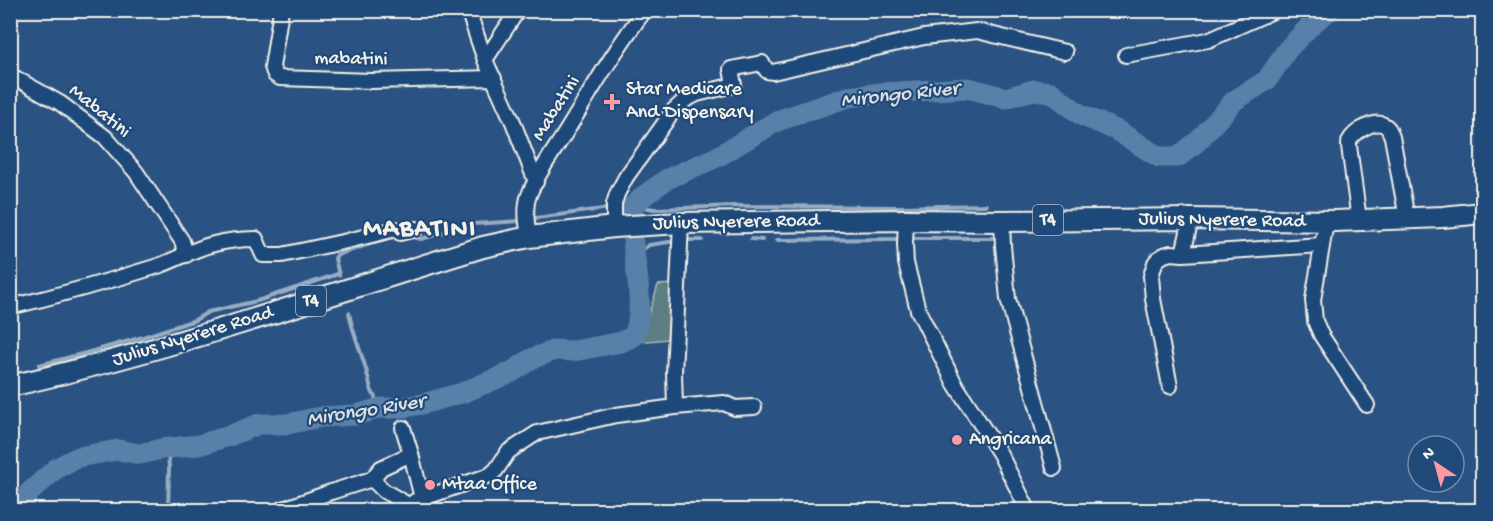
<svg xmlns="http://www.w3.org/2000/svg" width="1493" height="521" font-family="'Gochi Hand',sans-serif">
<rect width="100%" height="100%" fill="#2a5283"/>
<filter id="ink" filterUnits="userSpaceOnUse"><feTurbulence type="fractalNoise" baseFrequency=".0167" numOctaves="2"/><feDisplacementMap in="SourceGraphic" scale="12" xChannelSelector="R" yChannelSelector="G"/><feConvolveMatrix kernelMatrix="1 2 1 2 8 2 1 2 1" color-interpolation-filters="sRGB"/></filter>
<g filter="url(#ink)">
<polygon fill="#5d7e83" stroke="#a8b8b6" stroke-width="1.5" points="673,284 667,339 640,342 658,285"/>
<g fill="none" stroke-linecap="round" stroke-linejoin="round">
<g stroke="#96adc2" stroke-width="4">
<path d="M639,202C644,208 648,208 655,209L735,206L901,207L986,205"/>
<polyline points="617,207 634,205"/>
<polyline points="536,218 610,208"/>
<polyline points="409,236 421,239 473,224 520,221"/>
<polyline points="909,238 993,238"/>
<polyline points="751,239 762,240"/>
<polyline points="689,240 702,240"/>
<polyline points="777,240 902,239"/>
<polyline points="634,256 649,245 676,241"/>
<polyline points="339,275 335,258 337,255 391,237 399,236"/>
<polyline points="349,313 352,326 366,369 371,389 380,408"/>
<polyline points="39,365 86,353 143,337 195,320 208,312 257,301 338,274"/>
<polyline points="168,448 169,470 168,510"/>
</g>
<g stroke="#5880a9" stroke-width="21">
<polyline points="633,209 634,205 645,195 667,179 717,157 777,121 848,97 881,93 968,88 1006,98 1033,90 1051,92 1081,115 1116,130 1159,157 1178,157 1198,141 1234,101 1267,80 1287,50 1313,23 1330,10"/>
<path d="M19,510L29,493L51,473L57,468L78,457L118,450L140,454L161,449L199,445L229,436L259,424H287L321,417L356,415L380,408H399L422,404L462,393L512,372L531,359L555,350L574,351L621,342L634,336C645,307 636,273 633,243"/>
</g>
<g stroke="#f4f1e8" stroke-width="18">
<g id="minor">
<polyline points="281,10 272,67 275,75 280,78 372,81 494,78"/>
<polyline points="468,10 485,60 513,122 536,182"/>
<polyline points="1126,55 1208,40 1275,10"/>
<polyline points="485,60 518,10"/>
<polyline points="10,75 60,103 105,137 136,172 182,241 186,255"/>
<polyline points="906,220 905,244 906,263 918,310 955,384 1000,454 1028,510"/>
<path d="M1359,220L1349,146C1349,141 1349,141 1352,137C1358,130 1375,120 1384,125C1389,127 1390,132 1392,137L1407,218"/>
<polyline points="1002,221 1003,246 1008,299 1054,468"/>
<polyline points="1326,222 1313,300 1315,321 1321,335 1367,405"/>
<polyline points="614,227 614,204 617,194 626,177 674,110 685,100 697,94 734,85 731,69 762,63 767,71 773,72 924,37 977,31 1065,52"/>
<path d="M529,237C527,224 524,208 529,195C537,174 552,154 564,135C590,93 615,49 645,10"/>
<polyline points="1183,254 1191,219"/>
<path d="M10,307C60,295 110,281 158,266C176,260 192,250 210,245C225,241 241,239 256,239L263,255H282L347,241L396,229L400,233L416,229"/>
<polyline points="1170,386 1153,299 1151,276 1155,263 1158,259 1164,255 1171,253 1183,254 1322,245"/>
<polyline points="675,407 674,373 681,223"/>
<polyline points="403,428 411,454 422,498"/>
<polyline points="372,479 381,468 411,454"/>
<polyline points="280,510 331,492 372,479 384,491 412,507"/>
<polyline points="413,510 412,507 415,501 490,475 496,470 508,452 537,433 616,415 675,407 724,403 735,408 754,407"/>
</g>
</g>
<g stroke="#f4f1e8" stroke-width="24">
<path id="highway" d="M10,386C171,350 326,295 483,247L529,237L614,227L681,223L906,220L1002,221L1191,219L1335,221L1443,217L1482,213"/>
</g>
<use href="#minor" stroke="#1f4a7a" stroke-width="14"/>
<use href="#highway" stroke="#1f4a7a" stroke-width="20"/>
</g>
</g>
<g fill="#ff9aa2" stroke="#1f4a7a" stroke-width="2">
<path d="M609 93h6v6h6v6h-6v6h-6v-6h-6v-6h6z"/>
<circle cx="957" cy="440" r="6"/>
<circle cx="430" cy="485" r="6"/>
</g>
<g text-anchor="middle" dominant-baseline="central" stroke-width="4.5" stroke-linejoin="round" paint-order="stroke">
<g fill="#1f4a7a" stroke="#b4bfc7" stroke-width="1.5">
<rect x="1033" y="205" width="30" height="30" rx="4.5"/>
<rect x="296" y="286" width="30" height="30" rx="4.5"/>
</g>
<g font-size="18" font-weight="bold" fill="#f4f1e8">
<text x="1048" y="220">T4</text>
<text x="311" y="301">T4</text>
</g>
<g font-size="20" fill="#f4f1e8" stroke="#1f4a7a">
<text transform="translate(351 60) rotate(1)">mabatini</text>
<text transform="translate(557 109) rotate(-58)">Mabatini</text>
<text transform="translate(99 112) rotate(39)">Mabatini</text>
<text transform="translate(1222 221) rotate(1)">Julius Nyerere Road</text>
<text transform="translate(736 223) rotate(-1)">Julius Nyerere Road</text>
<text transform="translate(193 337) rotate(-17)">Julius Nyerere Road</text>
</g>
<g font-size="20" fill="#f4f1e8" stroke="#1f4a7a" text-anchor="start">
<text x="626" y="90">Star Medicare<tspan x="626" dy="23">And Dispensary</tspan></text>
<text x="969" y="440">Angricana</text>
<text x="442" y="485">Mtaa Office</text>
</g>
<g font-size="21" font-style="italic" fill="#dde0df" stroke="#1f4a7a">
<text transform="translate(900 96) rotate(-6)">Mirongo River</text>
<text transform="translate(366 412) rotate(-9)">Mirongo River</text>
</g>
<g font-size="26" font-weight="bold" letter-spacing="1.5" fill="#f4f1e8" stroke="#1f4a7a">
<text x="420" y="230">MABATINI</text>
</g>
</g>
<rect width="1493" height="521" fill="none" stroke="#1f4a7a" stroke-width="36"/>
<rect x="18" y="18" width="1457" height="485" fill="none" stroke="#f4f1e8" stroke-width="2" filter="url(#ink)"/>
<g transform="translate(1436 464) rotate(324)"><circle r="28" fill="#1f4a7a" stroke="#748da6" stroke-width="1.5"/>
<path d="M0-4.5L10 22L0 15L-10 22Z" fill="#ff9aa2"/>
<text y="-9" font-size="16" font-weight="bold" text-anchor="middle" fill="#f4f1e8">N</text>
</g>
</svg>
